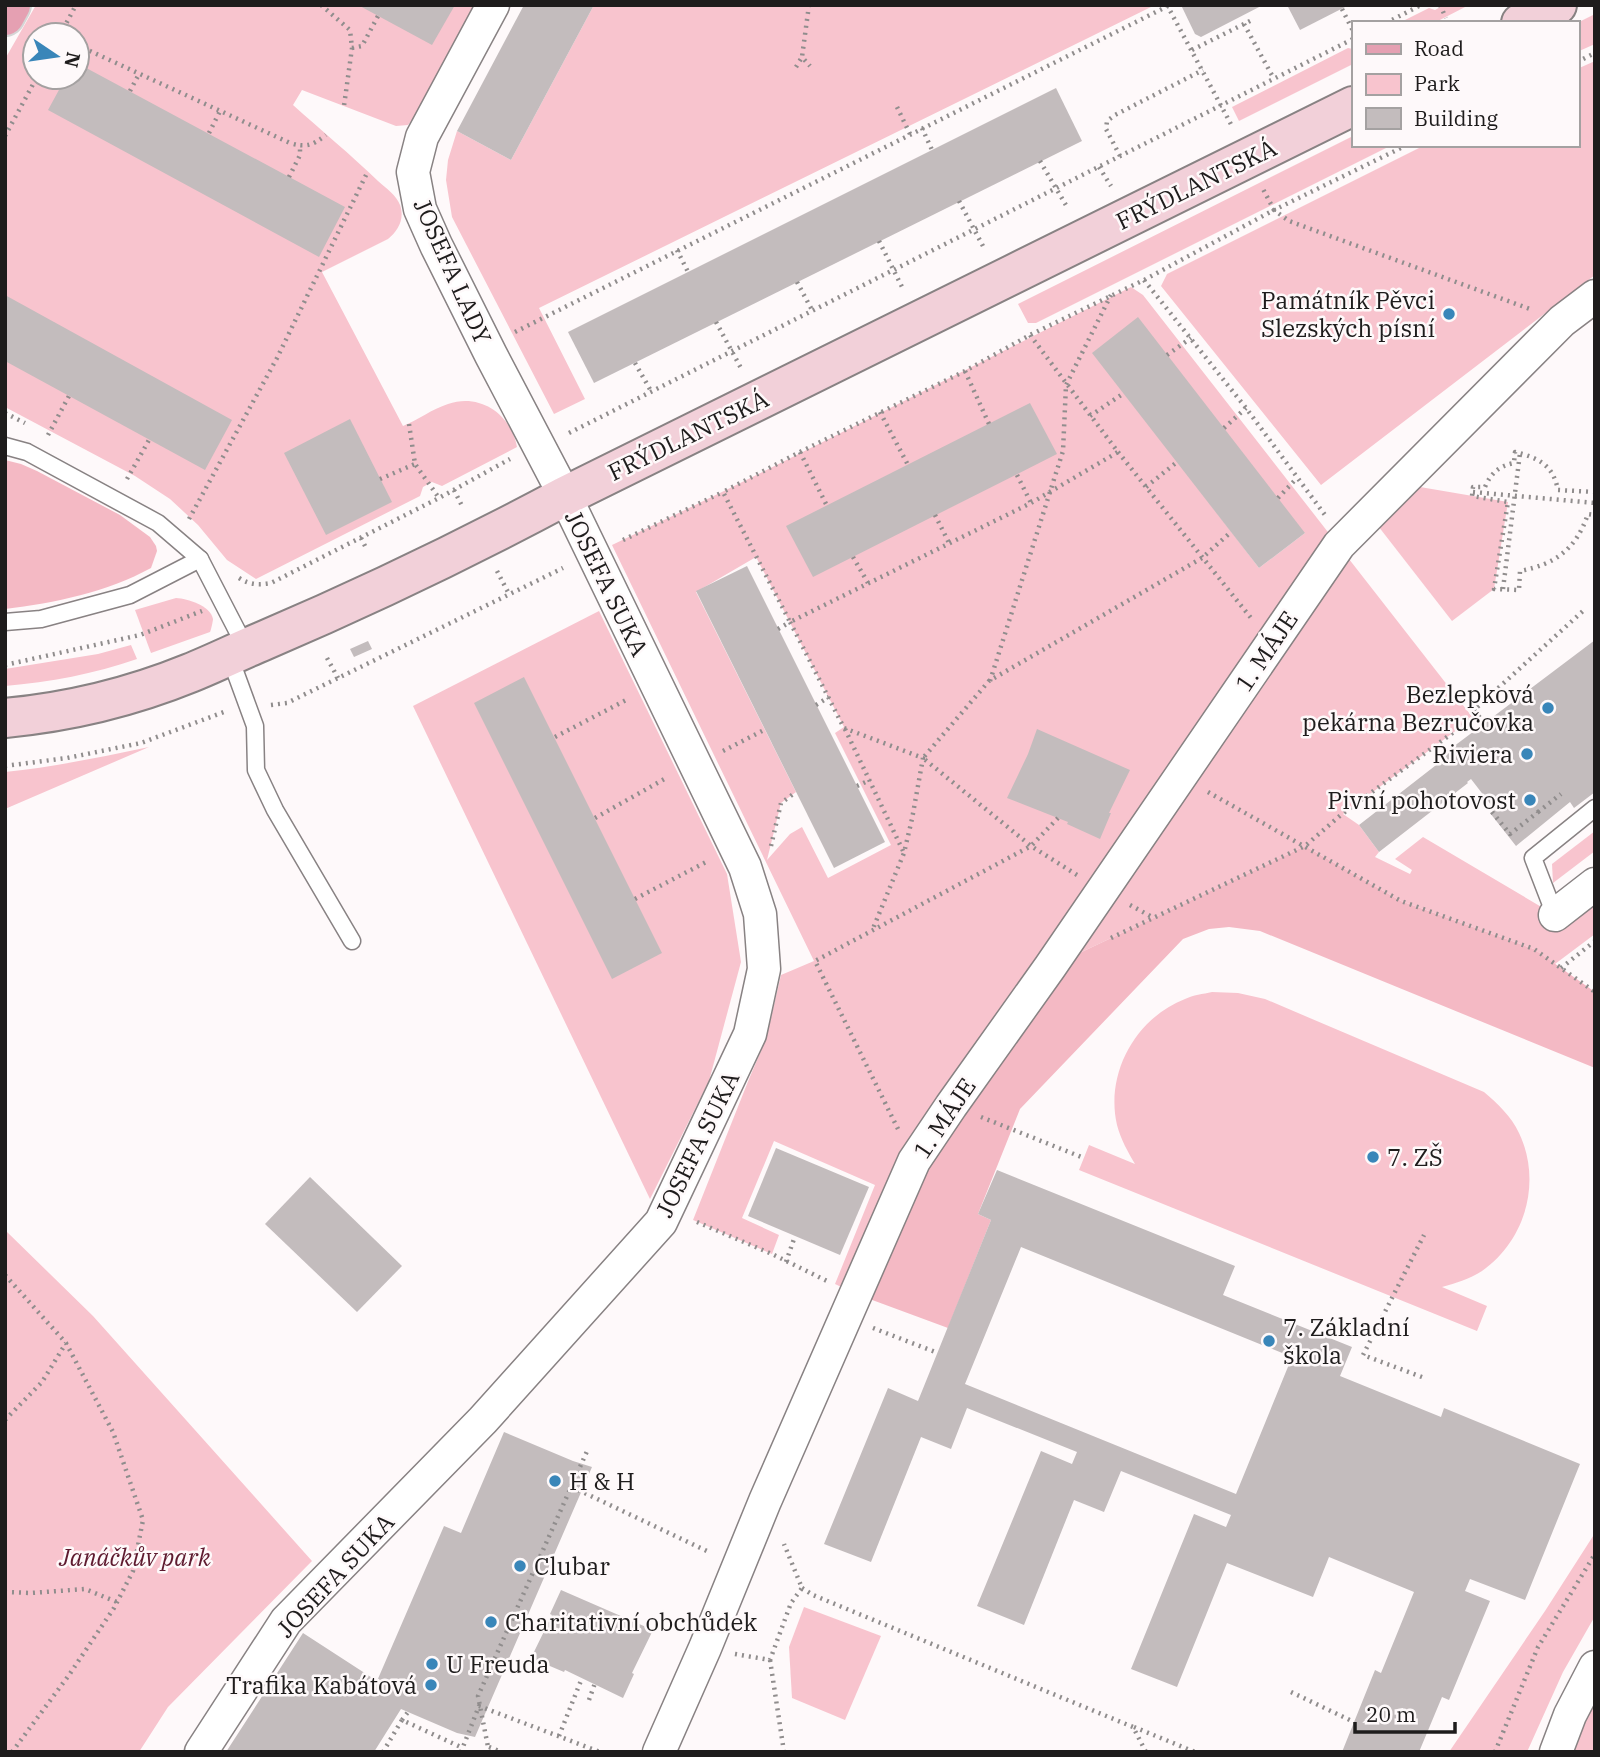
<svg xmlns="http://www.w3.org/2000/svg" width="1600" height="1757" font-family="'IBM Plex Serif',serif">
<rect width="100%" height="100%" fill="#fef9fa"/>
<g fill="#f8c4ce" fill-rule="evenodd">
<path d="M36,5H475L416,115L408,125L396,126L302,90L293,105C321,130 351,155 378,181C386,188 397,196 400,205C405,219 398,231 388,239L322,272L403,426C418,420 432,409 448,404C480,393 511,414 517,447L442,486L432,482L423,487L420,496L256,579L227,560L198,525L170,499L135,476L5,407V59ZM35,35H77V77H35Z"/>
<polygon points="594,5 1150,5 1151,7 539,308 585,399 554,414 452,217 446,180 448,160 457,131 511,160"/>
<polygon points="1444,5 1469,5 1434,23 1399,23 1429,8 1435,10"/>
<polygon points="1595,14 1595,44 1577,52 1577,23"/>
<polygon points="1348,48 1353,49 1353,64 1239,121 1232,107"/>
<polygon points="1595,61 1595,275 1321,485 1161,286 1167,274 1425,145 1577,145 1577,69"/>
<polygon points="1353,136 1353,145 1392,145 1036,323 1028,323 1018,304"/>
<path d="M1131,287L1143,295L1473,718L1343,814L1359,825L1379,852L1375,857L1410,874L1412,870L1395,859L1423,837L1555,915L1595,903V934L1555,964L1534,949L1401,901L1305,846L1050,967L856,1294L835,1284L875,1185L774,1141L742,1218L779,1235L772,1254L693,1220L749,1079L766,1039L781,975L814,961L612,545C787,462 958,373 1131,287ZM1204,496L1305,533L1259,568ZM756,557L844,727L835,733L891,845L828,878L802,827L790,834L767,860L781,803L796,792L696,592Z"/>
<polygon points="1420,487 1508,502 1494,589 1452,621 1375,522"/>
<path d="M176,598C188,599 210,605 213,619C213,621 211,630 210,632L151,653L135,610Z"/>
<polygon points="599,611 727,874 741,962 709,1081 650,1199 413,706"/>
<path d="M131,645L137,659C94,674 50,682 5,686V669L98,654Z"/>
<path d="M149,747L5,809V772C54,767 101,757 149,747Z"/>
<polygon points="1595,831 1595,851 1553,883 1552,864"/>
<path d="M1212,992L1238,993L1265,999L1484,1092C1498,1104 1511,1116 1519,1133C1542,1181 1526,1240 1482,1271C1470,1279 1456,1283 1442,1287L1487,1306L1477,1331L1079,1170L1089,1145L1135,1164C1128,1152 1121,1140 1117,1125C1105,1073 1136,1018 1185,999C1193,995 1203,994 1212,992Z"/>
<polygon points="5,1230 93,1316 312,1561 168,1707 139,1752 5,1752"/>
<polygon points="1595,1533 1595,1616 1563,1672 1527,1752 1449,1752 1545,1611"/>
<polygon points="804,1607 881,1636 845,1720 792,1698 789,1647"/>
<polygon points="1595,1699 1595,1752 1572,1752 1573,1748"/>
</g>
<g fill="#f4b9c4">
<path d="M5,460L21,464L37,471L120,515L150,537L156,546L157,551L151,568C107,592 55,603 5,609Z"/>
<polygon points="1305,846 1401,901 1534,949 1595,992 1595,1068 1260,931 1229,927 1209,929 1183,939 1020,1109 978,1214 991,1220 948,1328 856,1294 914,1161 1050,967"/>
</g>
<g fill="#c3bcbd" fill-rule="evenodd">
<polygon points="358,5 455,5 432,45"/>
<polygon points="524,5 594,5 511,160 457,131"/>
<polygon points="1181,5 1263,5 1201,37 1195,34"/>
<polygon points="1287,5 1349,5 1300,30"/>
<polygon points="77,63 345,207 319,257 48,110 66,77 77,77"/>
<polygon points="1056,88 1082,141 594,383 568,332"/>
<polygon points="5,295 232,420 205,470 5,361"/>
<polygon points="1138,317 1305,533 1259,568 1092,353"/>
<polygon points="1030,403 1057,454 813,577 786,526"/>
<polygon points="350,419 392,502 326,535 284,453"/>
<polygon points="747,566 885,842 834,868 696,591"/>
<polygon points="1595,640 1595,792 1574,808 1570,802 1516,846 1490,813 1495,810 1471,779 1467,782 1468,783 1379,852 1359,825 1440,762 1437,759"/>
<polygon points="368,641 372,649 354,657 350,649"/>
<polygon points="524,677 662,953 612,979 474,703"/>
<polygon points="1037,729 1130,770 1109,813 1111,813 1100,839 1067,824 1068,822 1007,798 1028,754"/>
<polygon points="776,1148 869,1187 840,1255 748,1216"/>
<path d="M997,1170L1235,1266L1223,1295L1352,1347L1340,1376L1441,1417L1444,1408L1580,1464L1525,1600L1470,1579L1465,1591L1490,1601L1449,1700L1442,1697L1419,1752H1342L1375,1670L1381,1673L1414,1592L1329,1557L1313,1597L1227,1563L1177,1687L1131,1669L1194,1514L1226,1527L1231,1515L1121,1471L1104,1512L1074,1500L1024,1625L977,1606L1041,1451L1072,1464L1077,1452L967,1408L951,1449L921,1437L871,1562L824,1544L888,1388L918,1401L991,1220L978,1214ZM1021,1247L1292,1357L1236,1494L965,1384Z"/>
<polygon points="310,1177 402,1266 357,1312 265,1224"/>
<polygon points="504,1432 573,1461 592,1467 475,1737 457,1733 401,1709 374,1752 226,1752 303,1633 377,1681 444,1526 461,1533"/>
<polygon points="561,1590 653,1630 632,1673 634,1674 623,1698 565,1670 564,1672 531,1658 552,1615 550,1614"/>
</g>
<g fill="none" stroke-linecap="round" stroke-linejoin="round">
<g stroke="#888283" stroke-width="19">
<g id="lane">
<polyline points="5,446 27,452 158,523 200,559 246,648"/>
<polyline points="5,622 41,619 130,595 200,559"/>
<polyline points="229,655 255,726 256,770 275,810 352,941"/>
<polyline points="1555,915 1533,858 1595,808"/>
</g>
</g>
<g stroke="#888283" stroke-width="35">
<g id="street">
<polyline points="1555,915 1595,884"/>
<polyline points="201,1752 286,1621 483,1420 661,1222 750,1034 764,969 760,914 745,867 565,496 491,355 436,245 420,209 413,172 422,137 493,5"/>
<polyline points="659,1752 705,1648 765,1501 914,1161 951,1106 1050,967 1339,545 1562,321 1595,296"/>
<polyline points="1556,1752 1570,1715 1595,1667"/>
</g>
</g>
<g stroke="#888283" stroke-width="42">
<g id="secondary">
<polyline points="1521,23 1557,5"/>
<path d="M5,718C69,712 131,697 190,673C215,663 239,651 263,641C366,597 466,549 565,496L1353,106"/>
</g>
</g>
<g stroke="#d6d6d6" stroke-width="42">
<polyline id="primary" points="5,16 11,5"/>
</g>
<g stroke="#908d8d" stroke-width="4.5" stroke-dasharray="2 5" stroke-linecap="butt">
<polyline points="321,5 350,30 352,48 344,106"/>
<polyline points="809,5 802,57 810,66"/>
<polyline points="1167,5 1233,128"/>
<polyline points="1440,5 1446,18"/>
<polyline points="1342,9 1353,31"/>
<polyline points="1386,23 1421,5"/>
<polyline points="1244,24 1274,79"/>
<polyline points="60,35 76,5"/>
<path d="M77,45L290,143C306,148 313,145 326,135"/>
<polyline points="352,48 362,46 378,16"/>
<polyline points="1192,50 1252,20"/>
<polyline points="1577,62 1595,53"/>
<polyline points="796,67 802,57"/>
<polyline points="130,91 139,74"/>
<polyline points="897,107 910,134"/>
<polyline points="922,128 932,150"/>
<polyline points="209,133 220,111"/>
<polyline points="5,136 37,77"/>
<polyline points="1407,145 1274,210 1289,221 1530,309"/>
<polyline points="1120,156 1106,129 1107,121 1115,115 1203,70"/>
<polyline points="1040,161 1067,207"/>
<polyline points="1099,167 1111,186"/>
<polyline points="289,177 300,155 300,146"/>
<polyline points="959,201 984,248"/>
<polyline points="879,241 903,289"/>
<polyline points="677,250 688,272"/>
<polyline points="1144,280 1246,408 1325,515"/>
<polyline points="797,282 812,310"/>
<polyline points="716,322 742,370"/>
<polyline points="515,332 1168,6"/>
<polyline points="1030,335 1118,452 1031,503 790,622 723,492 800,452 965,371 1030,335 1144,280 1274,210 1263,189"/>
<polyline points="1167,355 1191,338"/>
<polyline points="635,363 651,391"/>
<polyline points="965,371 989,424"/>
<polyline points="880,412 908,465"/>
<polyline points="5,413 25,423"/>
<polyline points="1090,416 1124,393"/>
<polyline points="409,424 415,464 439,498"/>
<polyline points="1224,428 1246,408"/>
<polyline points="569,433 1353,39"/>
<polyline points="48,435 69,396"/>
<polyline points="800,452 827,506"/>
<polyline points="1118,452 1251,618"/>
<polyline points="1017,475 1031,503"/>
<polyline points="127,479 149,440"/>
<polyline points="380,479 415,464"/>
<polyline points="1146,487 1177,462"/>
<polyline points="454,490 463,508"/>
<polyline points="1473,492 1595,503"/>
<path d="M1595,492L1558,490C1553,465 1539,458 1515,452L1514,463C1499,466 1491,473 1485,487H1473L1472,496L1508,502L1494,589L1519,590L1520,571C1556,564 1576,549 1588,514L1595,515"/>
<polyline points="1278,498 1297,478"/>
<polyline points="935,515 949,543"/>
<polyline points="189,519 277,358 368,171"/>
<polyline points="361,538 367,550"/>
<polyline points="623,540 723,492"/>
<polyline points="853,557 868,583"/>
<polyline points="497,571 509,594"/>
<path d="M239,578C250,585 259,585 271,583L439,498L510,459"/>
<polyline points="1503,589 1520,453"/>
<polyline points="778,629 790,622 844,728 923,758 912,819 904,853 872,931"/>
<polyline points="327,658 338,678"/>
<polyline points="5,665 140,635 202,611"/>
<polyline points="990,681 1063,451 1066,385 1111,295"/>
<polyline points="271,705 287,703 563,568"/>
<polyline points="816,705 829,697"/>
<polyline points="1484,723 1474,710 1583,611"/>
<polyline points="845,729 904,853"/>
<polyline points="555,737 628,699"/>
<polyline points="723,751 764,730"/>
<polyline points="5,766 67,758 141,743 224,712"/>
<polyline points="857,786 870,780"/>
<polyline points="1208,792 1401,901 1534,949 1595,992"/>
<polyline points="1492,812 1510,834 1538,812 1535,808"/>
<polyline points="1538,812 1561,794"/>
<polyline points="595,818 668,777"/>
<polyline points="771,846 781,803 796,792"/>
<polyline points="1077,875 1031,846 923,758 989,681 1202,558 1231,532"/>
<polyline points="635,899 706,862"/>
<polyline points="1130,905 1154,918"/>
<polyline points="1111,938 1305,846 1342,814 1473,718"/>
<polyline points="1561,968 1595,941"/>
<polyline points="981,1117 1084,1158"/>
<polyline points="898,1129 815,961 1031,846 1058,818"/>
<polyline points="697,1222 772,1254 827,1281"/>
<polyline points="786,1262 795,1236"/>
<polyline points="5,1275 66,1343 113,1432 143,1520 133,1571 114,1608 69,1675 12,1752"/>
<polyline points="873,1328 938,1353"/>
<polyline points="1422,1377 1363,1355 1424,1235"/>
<polyline points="5,1420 42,1382 66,1343"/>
<polyline points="572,1487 709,1552"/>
<polyline points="802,1588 813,1595 1133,1727 1146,1752"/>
<polyline points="5,1592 31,1593 85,1589 117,1602"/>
<polyline points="735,1654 770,1660 791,1603 802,1588 784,1544"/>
<polyline points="770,1660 784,1752"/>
<polyline points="1291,1692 1354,1722"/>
<polyline points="589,1700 595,1683"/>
<polyline points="402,1720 408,1712"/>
<polyline points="1134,1727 1195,1752"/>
<polyline points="559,1736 582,1678"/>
<polyline points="489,1747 502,1752"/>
<polyline points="383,1752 402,1720 463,1748"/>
<polyline points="461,1752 479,1706 600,1752"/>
<polyline points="489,1752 478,1696 588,1449"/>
<polyline points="1495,1752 1538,1647 1595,1554"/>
</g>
<use href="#lane" stroke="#fff" stroke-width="16"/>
<use href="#street" stroke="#fff" stroke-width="32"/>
<use href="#secondary" stroke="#f2d0d9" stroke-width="38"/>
<use href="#primary" stroke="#e5a0b2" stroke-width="38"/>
</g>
<g fill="#3986b9" stroke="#fef9fa" stroke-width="2.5">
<circle cx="1449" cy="314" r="7"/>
<circle cx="1548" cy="708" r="7"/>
<circle cx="1527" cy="754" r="7"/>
<circle cx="1530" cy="800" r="7"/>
<circle cx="1373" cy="1157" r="7"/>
<circle cx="1269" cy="1341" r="7"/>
<circle cx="555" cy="1481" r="7"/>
<circle cx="520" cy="1566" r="7"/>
<circle cx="491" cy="1622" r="7"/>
<circle cx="432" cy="1664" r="7"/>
<circle cx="431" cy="1685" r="7"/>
</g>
<g text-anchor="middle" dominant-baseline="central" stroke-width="5" stroke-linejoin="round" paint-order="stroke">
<g font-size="24" fill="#1e1c1c" stroke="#fef9fa">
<text transform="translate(1196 184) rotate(-26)">FRÝDLANTSKÁ</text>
<text transform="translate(453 271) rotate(66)">JOSEFA LADY</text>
<text transform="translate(688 435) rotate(-26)">FRÝDLANTSKÁ</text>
<text transform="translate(607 583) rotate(64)">JOSEFA SUKA</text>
<text transform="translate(1266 651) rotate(-56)">1. MÁJE</text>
<text transform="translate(944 1118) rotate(-56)">1. MÁJE</text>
<text transform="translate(697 1144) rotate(-64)">JOSEFA SUKA</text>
<text transform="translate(335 1575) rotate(-47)">JOSEFA SUKA</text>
</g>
<g font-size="24" fill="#1e1c1c" stroke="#fef9fa" text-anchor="start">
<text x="1435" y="300" text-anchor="end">Památník Pěvci<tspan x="1435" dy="28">Slezských písní</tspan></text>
<text x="1534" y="694" text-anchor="end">Bezlepková<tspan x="1534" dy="28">pekárna Bezručovka</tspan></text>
<text x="1513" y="754" text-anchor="end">Riviera</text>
<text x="1516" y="800" text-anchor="end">Pivní pohotovost</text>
<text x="1387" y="1157">7. ZŠ</text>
<text x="1283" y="1327">7. Základní<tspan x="1283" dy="28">škola</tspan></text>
<text x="569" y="1481">H &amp; H</text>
<text x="534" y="1566">Clubar</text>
<text x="505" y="1622">Charitativní obchůdek</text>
<text x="446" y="1664">U Freuda</text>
<text x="417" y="1685" text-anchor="end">Trafika Kabátová</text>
</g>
<g font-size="24" font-style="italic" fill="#5e1a2f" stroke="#fef9fa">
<text x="135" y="1557">Janáčkův park</text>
</g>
</g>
<rect width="1600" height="1757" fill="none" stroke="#1e1c1c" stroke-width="14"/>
<rect x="1352" y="21" width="228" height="126" fill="#fef9fa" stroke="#a4a1a1" stroke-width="2"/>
<rect x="1366" y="44" width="35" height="10" fill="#e5a0b2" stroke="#a4a1a1" stroke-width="2"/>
<text x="1414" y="56" font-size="21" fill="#1e1c1c">Road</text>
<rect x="1366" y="74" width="35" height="21" fill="#f8c4ce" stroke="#a4a1a1" stroke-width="2"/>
<text x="1414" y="91" font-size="21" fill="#1e1c1c">Park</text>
<rect x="1366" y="108" width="35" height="21" fill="#c3bcbd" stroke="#a4a1a1" stroke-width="2"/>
<text x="1414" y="126" font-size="21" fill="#1e1c1c">Building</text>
<g transform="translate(56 56) rotate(103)"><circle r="33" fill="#fef9fa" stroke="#a4a1a1" stroke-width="2"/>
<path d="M0-5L12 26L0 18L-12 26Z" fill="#3986b9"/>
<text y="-10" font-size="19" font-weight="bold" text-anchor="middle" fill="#1e1c1c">N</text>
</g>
<path d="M1355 1722v10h100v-10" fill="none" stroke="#1e1c1c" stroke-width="3.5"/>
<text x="1366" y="1722" font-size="21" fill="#1e1c1c" stroke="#fef9fa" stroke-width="5" paint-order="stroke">20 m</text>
</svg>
